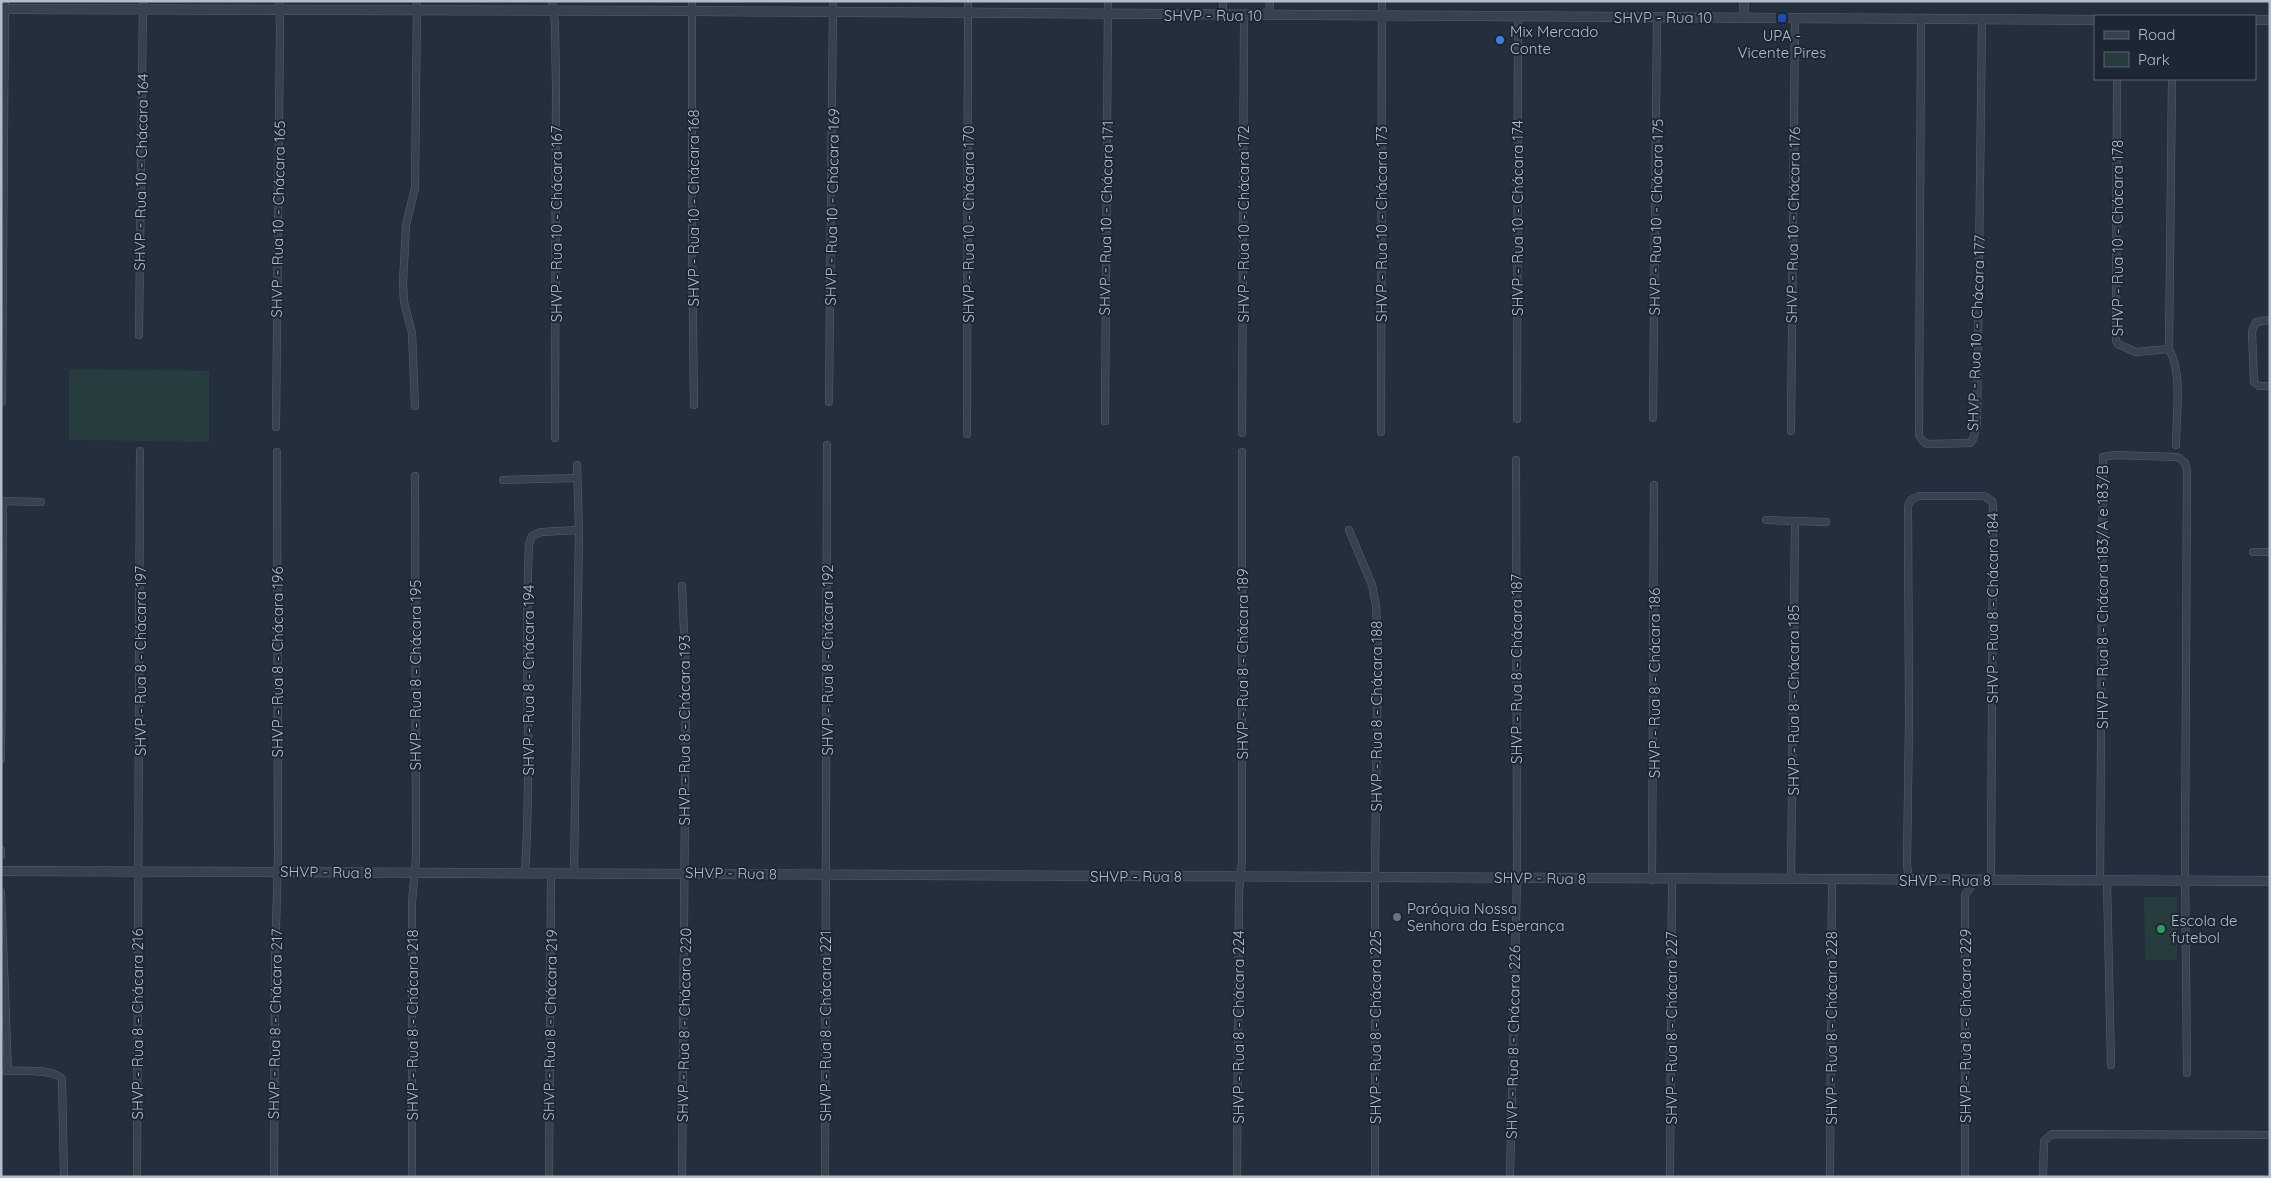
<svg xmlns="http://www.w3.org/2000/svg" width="2271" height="1178" font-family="Quicksand,sans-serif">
<rect width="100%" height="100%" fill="#242f3e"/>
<g fill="#263c3f">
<polygon points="69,369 209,371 209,442 69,440"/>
<polygon points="2144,897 2177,897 2177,960 2145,960"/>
</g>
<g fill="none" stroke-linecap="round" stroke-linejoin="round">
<g stroke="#565f6c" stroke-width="8">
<g id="minor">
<polyline points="552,1 555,24 556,88 555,438"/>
<polyline points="692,1 692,246 694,405"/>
<polyline points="1223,1 1223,15"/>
<polyline points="1269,15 1270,1"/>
<polyline points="1921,20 1919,436 1925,443 1929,444 1970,443 1973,439 1977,424 1982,20"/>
<path d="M2117,79L2116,341L2118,344L2136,352L2169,349C2183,372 2176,418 2176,445"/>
<polyline points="2270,320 2256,322 2252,332 2254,382 2259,386 2270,386"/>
<polyline points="139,335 143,1"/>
<polyline points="2169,349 2172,79"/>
<polyline points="2,402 5,1"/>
<polyline points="829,402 833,1"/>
<polyline points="415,406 412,333 404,302 403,283 406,225 415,188 417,1"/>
<polyline points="1653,418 1657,17"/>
<polyline points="1517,419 1518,16"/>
<polyline points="1105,421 1108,1"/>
<polyline points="276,427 280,27 279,1"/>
<polyline points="1791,431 1795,18"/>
<polyline points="1381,432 1382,1"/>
<polyline points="1242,433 1244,15"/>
<polyline points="967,434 968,1"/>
<polyline points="577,465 579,530"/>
<polyline points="503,480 577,478"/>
<polyline points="1,501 41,502"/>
<polyline points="1766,520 1826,522"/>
<polyline points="1349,530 1372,585 1376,605 1378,641 1375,876 1375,1177"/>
<polyline points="2253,552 2270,552"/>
<polyline points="682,586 686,676 682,1177"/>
<polyline points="1,759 3,501"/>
<polyline points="1,850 1,855"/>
<path d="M525,873C532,763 524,653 529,544L532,536L541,532L579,530L574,873"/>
<polyline points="1652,880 1654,485"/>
<polyline points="1791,880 1795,521"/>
<polyline points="1909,881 1907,864 1909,720 1908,506 1911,500 1919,496 1984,496 1992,501 1993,506 1991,880"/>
<polyline points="2100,881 2103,457 2115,455 2178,457 2185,463 2187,471 2185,865 2187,1073"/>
<polyline points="2107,881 2111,1065"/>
<polyline points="1,892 8,1071"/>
<path d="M1,1071C15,1071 54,1068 62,1079L64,1177"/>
<polyline points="137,1177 140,451"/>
<polyline points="274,1177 275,963 278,856 277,452"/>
<polyline points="412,1177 412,902 416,857 415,476"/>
<polyline points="549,1177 551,873"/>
<polyline points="825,1177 827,445"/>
<polyline points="1237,1177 1239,892 1242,861 1242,452"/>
<polyline points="1510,1177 1517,878 1516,460"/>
<polyline points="1670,1177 1672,880"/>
<polyline points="1830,1177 1832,880"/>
<polyline points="1965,1177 1965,895 1976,880"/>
<polyline points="2043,1177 2044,1141 2052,1134 2270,1135"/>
</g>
</g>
<g stroke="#565f6c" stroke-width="10">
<g id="tertiary">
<polyline points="1,9 692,11 2095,20"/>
<polyline points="1744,18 1744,1"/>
<polyline points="2255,20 2270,20"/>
<polyline points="1,871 2270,881"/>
</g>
</g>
<use href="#minor" stroke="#38414e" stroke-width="7"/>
<use href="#tertiary" stroke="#38414e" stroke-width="9"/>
</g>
<rect fill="#1a4fb4" stroke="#1d2633" stroke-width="2" x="1777" y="13" width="10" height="10" rx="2.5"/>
<circle fill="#3f7fe0" stroke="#1d2633" stroke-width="2" cx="1500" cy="40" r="5"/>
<circle fill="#6b7280" stroke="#1d2633" stroke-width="2" cx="1397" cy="917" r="5"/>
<circle fill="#2e9e5b" stroke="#1d2633" stroke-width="2" cx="2161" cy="929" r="5"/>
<g text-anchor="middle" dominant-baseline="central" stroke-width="4" stroke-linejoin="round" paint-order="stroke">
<g font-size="15" fill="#b4bcc9" stroke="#1d2633">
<text x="1213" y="15">SHVP - Rua 10</text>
<text x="1663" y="17">SHVP - Rua 10</text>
<text transform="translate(141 172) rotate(-89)">SHVP - Rua 10 - Chácara 164</text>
<text transform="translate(832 207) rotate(-89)">SHVP - Rua 10 - Chácara 169</text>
<text transform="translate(693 208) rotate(-90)">SHVP - Rua 10 - Chácara 168</text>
<text transform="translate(1656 217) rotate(-89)">SHVP - Rua 10 - Chácara 175</text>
<text transform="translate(1106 218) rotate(-89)">SHVP - Rua 10 - Chácara 171</text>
<text transform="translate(1517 218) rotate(-90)">SHVP - Rua 10 - Chácara 174</text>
<text transform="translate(278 219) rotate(-89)">SHVP - Rua 10 - Chácara 165</text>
<text transform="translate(556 224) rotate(-90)">SHVP - Rua 10 - Chácara 167</text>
<text transform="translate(968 224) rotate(-90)">SHVP - Rua 10 - Chácara 170</text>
<text transform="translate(1243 224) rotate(-90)">SHVP - Rua 10 - Chácara 172</text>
<text transform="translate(1381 224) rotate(-90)">SHVP - Rua 10 - Chácara 173</text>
<text transform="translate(1793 225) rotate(-89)">SHVP - Rua 10 - Chácara 176</text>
<text transform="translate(2117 238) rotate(-90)">SHVP - Rua 10 - Chácara 178</text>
<text transform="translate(1976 333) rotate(-88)">SHVP - Rua 10 - Chácara 177</text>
<text transform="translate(2102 597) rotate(-90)">SHVP - Rua 8 - Chácara 183/A e 183/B</text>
<text transform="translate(1992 608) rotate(-90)">SHVP - Rua 8 - Chácara 184</text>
<text transform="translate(827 660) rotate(-90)">SHVP - Rua 8 - Chácara 192</text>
<text transform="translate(140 661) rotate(-90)">SHVP - Rua 8 - Chácara 197</text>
<text transform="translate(277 662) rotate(-90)">SHVP - Rua 8 - Chácara 196</text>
<text transform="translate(1242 664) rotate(-90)">SHVP - Rua 8 - Chácara 189</text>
<text transform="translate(1516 669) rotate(-90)">SHVP - Rua 8 - Chácara 187</text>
<text transform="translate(415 675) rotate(-90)">SHVP - Rua 8 - Chácara 195</text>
<text transform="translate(528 680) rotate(-90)">SHVP - Rua 8 - Chácara 194</text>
<text transform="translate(1654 683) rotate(-90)">SHVP - Rua 8 - Chácara 186</text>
<text transform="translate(1793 700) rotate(-90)">SHVP - Rua 8 - Chácara 185</text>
<text transform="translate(1376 716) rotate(-90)">SHVP - Rua 8 - Chácara 188</text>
<text transform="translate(684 730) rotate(-90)">SHVP - Rua 8 - Chácara 193</text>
<text transform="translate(326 872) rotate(1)">SHVP - Rua 8</text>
<text transform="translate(731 873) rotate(1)">SHVP - Rua 8</text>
<text x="1136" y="876">SHVP - Rua 8</text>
<text transform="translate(1540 878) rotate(1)">SHVP - Rua 8</text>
<text x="1945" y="880">SHVP - Rua 8</text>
<text transform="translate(137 1024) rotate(-90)">SHVP - Rua 8 - Chácara 216</text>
<text transform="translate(275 1024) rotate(-89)">SHVP - Rua 8 - Chácara 217</text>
<text transform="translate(412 1025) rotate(-90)">SHVP - Rua 8 - Chácara 218</text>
<text transform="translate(550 1025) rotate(-89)">SHVP - Rua 8 - Chácara 219</text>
<text transform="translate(684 1025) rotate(-89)">SHVP - Rua 8 - Chácara 220</text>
<text transform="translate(825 1026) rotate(-90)">SHVP - Rua 8 - Chácara 221</text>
<text transform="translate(1965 1026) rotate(-90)">SHVP - Rua 8 - Chácara 229</text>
<text transform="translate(1238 1027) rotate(-90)">SHVP - Rua 8 - Chácara 224</text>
<text transform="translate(1375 1027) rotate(-90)">SHVP - Rua 8 - Chácara 225</text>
<text transform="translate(1671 1028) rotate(-90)">SHVP - Rua 8 - Chácara 227</text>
<text transform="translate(1831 1028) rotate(-90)">SHVP - Rua 8 - Chácara 228</text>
<text transform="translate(1513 1042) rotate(-89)">SHVP - Rua 8 - Chácara 226</text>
</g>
<g font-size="15" fill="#b4bcc9" stroke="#1d2633" text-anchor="start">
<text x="1510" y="31">Mix Mercado<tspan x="1510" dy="17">Conte</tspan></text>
<text x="1782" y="35" text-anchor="middle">UPA -<tspan x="1782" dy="17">Vicente Pires</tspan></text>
<text x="1407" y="908">Paróquia Nossa<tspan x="1407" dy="17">Senhora da Esperança</tspan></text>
<text x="2171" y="920">Escola de<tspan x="2171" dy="17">futebol</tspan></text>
</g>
</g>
<rect width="2271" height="1178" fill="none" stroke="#b4bcc9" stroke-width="5"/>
<rect x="2094" y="15" width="162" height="65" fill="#1d2633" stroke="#59626f"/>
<rect x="2104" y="31" width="25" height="8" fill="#38414e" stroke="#59626f"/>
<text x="2138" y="40" font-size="15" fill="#b4bcc9">Road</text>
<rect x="2104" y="52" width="25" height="15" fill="#263c3f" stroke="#59626f"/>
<text x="2138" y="65" font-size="15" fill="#b4bcc9">Park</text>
</svg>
